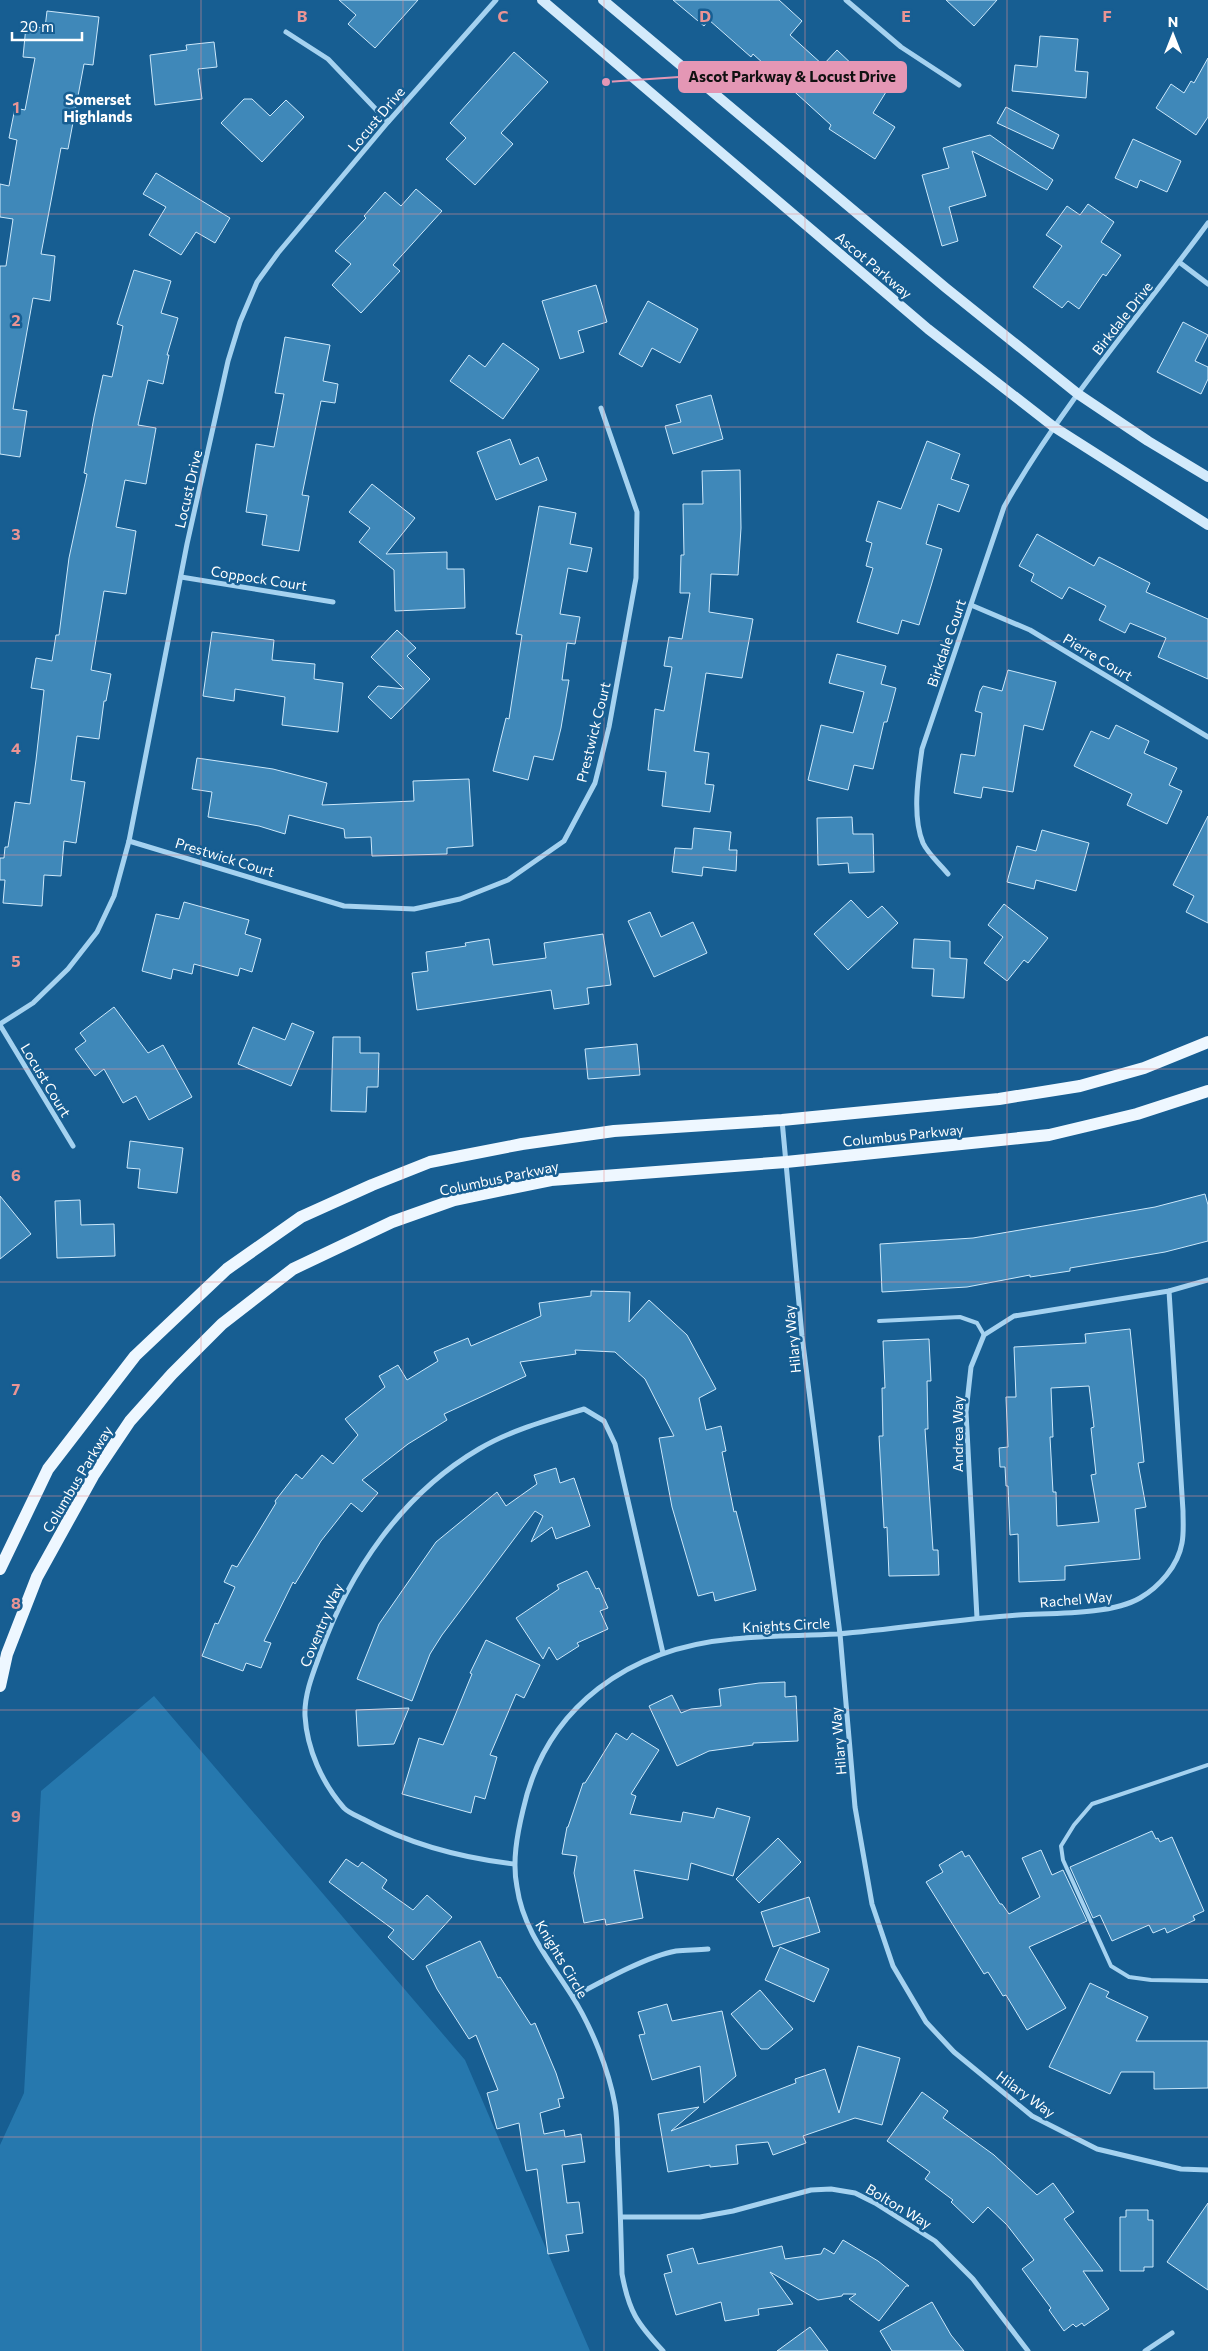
<svg xmlns="http://www.w3.org/2000/svg" width="1208" height="2351" font-family="Commissioner,sans-serif">
<rect width="100%" height="100%" fill="#175e92"/>
<polygon fill="#2678ae" points="154,1696 465,2060 590,2351 0,2351 0,2145 24,2093 41,1791"/>
<g fill="#3f88b9" stroke="#cce8fb" fill-rule="evenodd">
<polygon points="339,0 418,0 375,48 348,24 356,15"/>
<polygon points="673,0 779,0 802,21 790,35 823,65 837,50 857,69 854,71 886,92 873,113 895,127 875,159 829,129 831,125 753,54 751,57 709,20 704,26"/>
<polygon points="946,0 997,0 974,26"/>
<polygon points="47,11 99,17 93,65 84,64 68,149 61,148 41,254 55,256 50,301 33,298 13,409 27,411 20,457 0,454 0,266 6,266 13,219 0,217 0,184 9,186 17,140 9,138 15,108 25,110 35,58 23,57 26,26 45,28"/>
<polygon points="1040,36 1078,39 1075,71 1088,72 1086,98 1012,91 1015,65 1037,67"/>
<polygon points="214,42 217,67 198,69 202,99 155,105 150,55 187,50 186,45"/>
<polygon points="514,52 548,82 501,133 513,144 475,185 446,159 466,138 450,123"/>
<polygon points="1208,58 1208,117 1196,135 1156,108 1171,84 1184,93 1191,81 1194,83"/>
<polygon points="244,99 252,99 270,116 286,100 304,117 262,162 221,123"/>
<polygon points="1006,107 1059,135 1053,149 997,123"/>
<polygon points="990,135 1053,180 1047,190 972,151 986,196 949,207 958,241 942,246 922,175 949,168 943,148"/>
<polygon points="1133,139 1181,161 1167,192 1140,180 1137,188 1115,178"/>
<polygon points="156,173 230,218 215,243 196,232 181,255 149,235 166,207 143,194"/>
<polygon points="416,189 442,211 393,265 400,271 361,313 332,285 351,264 335,251 366,218 364,216 385,192 401,206"/>
<polygon points="1088,204 1114,222 1101,242 1121,255 1106,276 1103,274 1079,309 1068,301 1062,308 1033,287 1062,246 1046,235 1067,206 1080,215"/>
<polygon points="134,270 171,281 161,313 178,318 167,355 169,355 163,384 148,380 138,425 156,428 146,484 125,480 116,527 136,531 126,594 104,591 91,670 111,674 106,701 104,701 99,739 77,736 71,780 85,782 76,843 64,841 61,876 44,875 42,906 3,903 5,880 0,880 0,858 4,858 5,847 8,847 15,802 30,804 36,760 44,690 31,688 36,658 52,661 56,635 59,635 69,558 87,474 84,473 94,417 103,375 112,377 123,326 117,324"/>
<polygon points="596,285 607,322 578,331 584,352 560,359 542,301"/>
<polygon points="648,301 698,329 680,363 652,348 642,367 619,354"/>
<polygon points="1183,322 1208,335 1195,361 1208,367 1208,379 1201,394 1157,372"/>
<polygon points="285,337 330,345 323,381 338,384 335,403 321,401 302,495 309,496 299,551 262,545 267,515 246,512 256,444 274,447 284,394 275,393"/>
<polygon points="503,343 539,369 503,419 450,381 469,355 485,367"/>
<polygon points="711,395 723,439 673,454 665,426 681,422 676,405"/>
<polygon points="510,439 520,465 538,457 547,480 496,500 477,452"/>
<polygon points="927,441 960,454 951,479 969,485 959,512 938,504 926,544 942,549 931,586 919,625 902,620 898,634 857,622 873,568 866,566 872,543 866,541 878,501 901,509"/>
<polygon points="740,470 741,528 738,575 711,574 709,612 753,619 742,678 706,673 694,751 709,753 705,784 714,785 710,812 662,806 666,772 648,770 655,709 664,711 672,667 664,666 669,637 682,639 690,593 680,593 681,555 684,555 683,504 703,504 702,471"/>
<polygon points="372,484 415,518 386,554 447,552 447,569 464,569 465,608 395,611 394,570 359,542 370,528 349,512"/>
<polygon points="539,506 576,513 570,544 592,548 587,572 568,568 560,614 580,617 575,644 567,643 562,680 569,680 561,728 553,760 534,756 528,780 493,771 506,718 509,719 522,635 516,634"/>
<polygon points="1037,534 1094,566 1099,557 1150,583 1146,592 1208,619 1208,679 1158,657 1166,638 1130,623 1125,633 1099,620 1106,606 1069,587 1062,599 1031,581 1034,574 1019,566"/>
<polygon points="397,630 416,648 407,656 430,679 391,719 368,697 378,686 404,689 371,657"/>
<polygon points="212,632 274,640 272,660 315,664 314,679 343,683 338,732 282,725 285,697 235,689 234,701 203,696"/>
<polygon points="837,654 886,666 881,684 896,688 887,722 884,722 873,769 854,765 848,790 808,780 821,725 853,733 864,692 829,683"/>
<polygon points="1008,670 1056,682 1043,730 1024,725 1013,792 983,787 981,798 954,793 961,754 975,756 982,713 975,711 980,691 983,686 1002,691"/>
<polygon points="1116,725 1149,741 1144,753 1177,768 1169,785 1182,791 1167,824 1127,805 1132,794 1074,766 1091,731 1109,739"/>
<polygon points="197,758 273,769 327,783 322,805 414,801 413,781 469,779 473,846 447,848 447,854 372,856 371,837 345,838 344,829 289,815 285,834 259,826 208,817 212,792 192,789"/>
<polygon points="1208,816 1208,923 1186,912 1194,896 1173,885"/>
<polygon points="852,817 853,834 873,834 874,872 849,873 848,863 818,865 817,818"/>
<polygon points="694,828 731,832 729,850 737,850 736,871 703,867 702,876 672,872 675,848 692,849"/>
<polygon points="1042,830 1089,843 1076,891 1036,880 1034,889 1007,882 1017,846 1036,851"/>
<polygon points="851,900 868,918 882,906 898,923 848,970 814,934"/>
<polygon points="184,902 249,920 245,934 261,939 252,972 240,968 238,976 194,964 192,974 173,969 171,979 142,971 156,914 179,919"/>
<polygon points="1004,904 1048,938 1028,963 1024,960 1007,981 984,963 1003,937 988,925"/>
<polygon points="650,912 661,937 693,922 707,953 654,977 628,921"/>
<polygon points="603,934 611,985 587,988 589,1004 554,1009 551,990 417,1010 412,973 428,971 426,952 466,946 465,943 489,939 493,965 546,958 544,943"/>
<polygon points="914,939 950,941 950,958 967,959 964,998 932,996 934,969 912,968"/>
<polygon points="114,1007 148,1053 163,1045 192,1097 149,1120 136,1096 123,1103 104,1069 95,1076 75,1049 86,1041 80,1033"/>
<polygon points="292,1023 314,1032 291,1086 238,1064 253,1027 285,1040"/>
<polygon points="333,1037 360,1037 360,1053 379,1053 378,1087 367,1087 366,1112 331,1111"/>
<polygon points="637,1044 640,1075 588,1079 585,1049"/>
<polygon points="130,1141 183,1148 177,1193 138,1188 140,1169 127,1168"/>
<polygon points="1205,1194 1208,1205 1208,1241 1165,1252 1070,1268 1070,1271 1030,1277 1030,1275 967,1287 882,1292 880,1244 973,1238 1155,1207"/>
<polygon points="0,1196 31,1234 0,1259"/>
<polygon points="80,1200 81,1225 114,1224 115,1256 57,1258 55,1201"/>
<polygon points="591,1291 630,1292 629,1322 649,1300 687,1335 716,1389 699,1398 706,1430 721,1426 726,1451 722,1452 734,1512 736,1511 756,1590 715,1601 713,1592 698,1596 672,1507 659,1438 674,1436 645,1379 615,1352 575,1350 576,1354 520,1362 526,1376 444,1414 447,1420 408,1444 362,1480 378,1493 362,1512 351,1503 321,1541 295,1584 293,1582 264,1641 271,1643 261,1668 246,1663 243,1671 202,1656 215,1623 218,1624 235,1587 224,1582 232,1565 237,1567 276,1503 275,1501 296,1474 302,1479 322,1455 333,1464 358,1435 345,1419 385,1387 379,1376 398,1365 407,1380 438,1361 434,1352 468,1338 471,1346 541,1316 539,1303 591,1296"/>
<path d="M1130,1329L1144,1462L1138,1463L1146,1507L1135,1509L1140,1559L1065,1566V1580L1019,1582L1018,1534L1010,1535L1008,1486H1006L1005,1467H1000L999,1448L1008,1447L1006,1397H1016L1014,1347L1086,1343L1085,1334ZM1089,1386L1094,1427L1091,1428L1096,1474L1091,1475L1099,1522L1057,1526L1056,1492H1053L1050,1437H1053L1051,1388Z"/>
<polygon points="929,1339 931,1381 927,1381 928,1429 925,1429 933,1550 938,1550 939,1575 889,1576 887,1527 884,1528 879,1436 883,1436 882,1388 885,1388 883,1341"/>
<polygon points="556,1468 560,1483 574,1478 590,1526 556,1539 552,1527 531,1542 543,1516 535,1511 442,1635 430,1654 412,1701 357,1679 379,1624 436,1542 497,1492 506,1506 537,1484 534,1475"/>
<polygon points="587,1571 596,1589 599,1588 608,1608 600,1611 608,1629 577,1643 579,1646 557,1660 549,1647 543,1659 516,1618 559,1589 557,1585"/>
<polygon points="486,1640 540,1665 524,1698 516,1694 490,1755 497,1757 485,1799 475,1796 471,1813 402,1794 419,1738 443,1745 472,1674 470,1673"/>
<polygon points="785,1682 785,1697 796,1696 798,1741 753,1743 753,1745 709,1751 677,1766 649,1706 672,1695 681,1713 691,1709 721,1706 719,1689 759,1683"/>
<polygon points="409,1708 394,1744 358,1746 356,1710"/>
<polygon points="616,1733 627,1740 632,1733 659,1750 631,1794 636,1796 630,1814 681,1822 683,1812 714,1818 717,1808 750,1817 733,1876 691,1863 688,1880 634,1870 643,1918 606,1925 605,1919 584,1923 574,1873 577,1856 562,1854 567,1827 568,1827 583,1783 585,1783"/>
<polygon points="1152,1831 1156,1839 1158,1838 1160,1842 1172,1837 1204,1911 1193,1916 1195,1920 1167,1933 1165,1928 1153,1933 1149,1925 1112,1941 1100,1915 1093,1918 1070,1867"/>
<polygon points="778,1838 801,1862 759,1903 736,1879"/>
<polygon points="1041,1850 1052,1875 1063,1870 1087,1921 1029,1947 1066,2008 1027,2030 1006,1995 1003,1996 988,1972 984,1974 926,1882 943,1872 939,1865 962,1851 965,1857 969,1855 1000,1904 1002,1904 1009,1914 1040,1897 1022,1858"/>
<polygon points="346,1859 358,1867 362,1862 387,1880 382,1888 413,1910 427,1895 452,1917 413,1960 388,1937 394,1930 329,1882"/>
<polygon points="809,1897 820,1932 773,1947 761,1912"/>
<polygon points="480,1941 498,1978 500,1977 531,2025 535,2023 556,2073 564,2098 558,2099 560,2107 540,2113 544,2134 564,2130 565,2137 581,2134 585,2162 562,2165 567,2203 579,2202 583,2233 566,2235 569,2251 548,2254 537,2169 526,2171 519,2123 497,2129 487,2093 498,2090 476,2035 469,2039 437,1989 426,1966"/>
<polygon points="780,1947 829,1969 814,2002 765,1980"/>
<polygon points="1090,1983 1109,1992 1106,1997 1148,2017 1136,2041 1208,2041 1208,2088 1154,2089 1154,2072 1121,2072 1110,2094 1049,2067"/>
<polygon points="760,1990 793,2029 768,2049 761,2049 731,2014"/>
<polygon points="667,2004 672,2021 722,2011 736,2076 704,2103 700,2066 652,2080 639,2035 645,2034 638,2012"/>
<polygon points="858,2046 900,2058 882,2125 855,2118 803,2136 806,2143 773,2155 768,2142 736,2145 738,2164 710,2167 710,2165 668,2172 658,2114 699,2107 671,2131 796,2083 795,2079 825,2069 839,2113"/>
<polygon points="922,2092 948,2111 943,2118 994,2155 1037,2195 1053,2183 1074,2212 1064,2219 1103,2271 1083,2271 1109,2309 1084,2326 1082,2323 1076,2327 1073,2324 1064,2331 1049,2310 1051,2308 1022,2269 1034,2260 1007,2225 988,2207 973,2223 951,2202 953,2200 925,2179 930,2172 887,2141"/>
<polygon points="1208,2203 1208,2290 1167,2262"/>
<polygon points="1126,2210 1148,2210 1148,2220 1153,2220 1153,2267 1144,2267 1144,2271 1120,2271 1120,2217 1126,2217"/>
<polygon points="843,2240 878,2261 909,2286 906,2286 879,2321 849,2299 856,2294 843,2294 842,2296 818,2300 770,2272 793,2304 758,2309 759,2315 725,2321 721,2302 676,2315 664,2274 672,2272 667,2255 693,2248 698,2264 782,2246 785,2259 821,2254 824,2248 834,2254"/>
<polygon points="932,2302 951,2335 964,2351 892,2351 880,2331"/>
<polygon points="810,2327 828,2351 777,2351"/>
</g>
<g fill="none" stroke-linecap="round" stroke-linejoin="round">
<g stroke="#a5d2f0" stroke-width="4">
<polyline points="879,1321 960,1317 977,1323 984,1335"/>
<polyline points="1208,1765 1092,1804 1074,1825 1061,1846 1063,1860 1111,1966 1129,1977 1151,1980 1208,1981"/>
</g>
<g stroke="#a5d2f0" stroke-width="5">
<polyline points="846,0 901,47 959,85"/>
<polyline points="286,32 328,59 388,122"/>
<polyline points="1179,262 1208,284"/>
<polyline points="181,577 333,602"/>
<polyline points="971,605 1030,630 1208,737"/>
<polyline points="129,841 344,906 414,909 460,899 508,880 564,841 595,783 609,727 636,578 637,512 601,408"/>
<path d="M948,874C941,865 928,854 923,843C912,817 918,777 922,749L1004,507C1061,405 1139,317 1208,223"/>
<polyline points="0,1024 33,1003 68,969 97,932 114,896 129,841 187,544 228,361 240,322 257,282 278,253 388,122 496,0"/>
<polyline points="0,1025 73,1146"/>
<polyline points="782,1120 802,1336 840,1634 855,1807 872,1904 893,1966 926,2022 954,2052 1032,2116 1097,2149 1181,2169 1208,2170"/>
<polyline points="977,1618 966,1412 971,1367 984,1335 1014,1316 1169,1291 1208,1280"/>
<path d="M514,1864C463,1858 409,1844 363,1819C357,1816 349,1813 344,1808C322,1783 307,1749 305,1716C304,1695 313,1673 320,1654C349,1572 402,1494 479,1449C511,1430 548,1420 584,1409L604,1421L615,1444L663,1653"/>
<path d="M573,1997C599,1983 647,1956 676,1951C687,1950 697,1950 708,1949"/>
<polyline points="621,2217 700,2217 733,2211 811,2190 831,2189 855,2193 875,2203 935,2241 973,2279 1028,2351"/>
<path d="M663,2351C637,2323 629,2312 622,2274C621,2235 620,2196 618,2157C617,2140 618,2122 615,2105C609,2070 591,2026 572,1996C550,1961 523,1930 517,1887C512,1862 517,1835 523,1810C546,1705 631,1648 733,1639C768,1635 803,1636 837,1634C898,1629 958,1619 1018,1615C1052,1613 1111,1615 1140,1598C1159,1587 1178,1566 1182,1543C1184,1533 1183,1521 1183,1511L1169,1291"/>
<polyline points="1145,2351 1172,2333"/>
</g>
<g stroke="#d3eafb" stroke-width="10">
<polyline points="542,0 928,329 1054,427 1208,525"/>
<polyline points="603,0 946,288 1078,394 1148,441 1208,477"/>
</g>
<g stroke="#eef7ff" stroke-width="12">
<polyline points="0,1569 48,1469 135,1356 227,1269 301,1217 372,1185 430,1162 522,1144 614,1131 782,1120 999,1099 1080,1086 1144,1068 1208,1042"/>
<polyline points="0,1686 7,1654 37,1577 93,1476 130,1421 172,1374 222,1324 293,1269 392,1222 454,1200 551,1180 786,1162 1049,1135 1137,1114 1208,1091"/>
</g>
</g>
<path fill="none" stroke="#ea9494" stroke-width="1" stroke-opacity="0.55" d="M201,0V2351M403,0V2351M604,0V2351M805,0V2351M1007,0V2351M0,214H1208M0,427H1208M0,641H1208M0,855H1208M0,1069H1208M0,1282H1208M0,1496H1208M0,1710H1208M0,1924H1208M0,2137H1208"/>
<g text-anchor="middle" dominant-baseline="central" stroke-width="5" stroke-linejoin="round" paint-order="stroke">
<g font-size="14" fill="#fff" stroke="#175e92">
<text transform="translate(376 119) rotate(-50)">Locust Drive</text>
<text transform="translate(874 265) rotate(40)">Ascot Parkway</text>
<text transform="translate(1122 318) rotate(-52)">Birkdale Drive</text>
<text transform="translate(188 489) rotate(-77)">Locust Drive</text>
<text transform="translate(259 578) rotate(9)">Coppock Court</text>
<text transform="translate(946 643) rotate(-71)">Birkdale Court</text>
<text transform="translate(1098 657) rotate(31)">Pierre Court</text>
<text transform="translate(593 732) rotate(-76)">Prestwick Court</text>
<text transform="translate(225 857) rotate(17)">Prestwick Court</text>
<text transform="translate(46 1080) rotate(59)">Locust Court</text>
<text transform="translate(903 1135) rotate(-6)">Columbus Parkway</text>
<text transform="translate(499 1178) rotate(-12)">Columbus Parkway</text>
<text transform="translate(792 1339) rotate(-96)">Hilary Way</text>
<text transform="translate(957 1434) rotate(-90)">Andrea Way</text>
<text transform="translate(77 1479) rotate(-59)">Columbus Parkway</text>
<text transform="translate(1076 1599) rotate(-5)">Rachel Way</text>
<text transform="translate(321 1625) rotate(-67)">Coventry Way</text>
<text transform="translate(786 1625) rotate(-3)">Knights Circle</text>
<text transform="translate(838 1741) rotate(-95)">Hilary Way</text>
<text transform="translate(562 1959) rotate(59)">Knights Circle</text>
<text transform="translate(1026 2094) rotate(36)">Hilary Way</text>
<text transform="translate(899 2206) rotate(31)">Bolton Way</text>
</g>
<g font-size="15" font-weight="bold" fill="#fff" stroke="#175e92">
<text x="98" y="99">Somerset<tspan x="98" dy="17">Highlands</tspan></text>
</g>
</g>
<g font-size="16" text-anchor="middle" font-weight="bold" fill="#ea9494" stroke="#175e92" stroke-width="5" stroke-linejoin="round" paint-order="stroke">
<text x="302" y="22">B</text>
<text x="503" y="22">C</text>
<text x="705" y="22">D</text>
<text x="906" y="22">E</text>
<text x="1107" y="22">F</text>
<text x="16" y="113">1</text>
<text x="16" y="326">2</text>
<text x="16" y="540">3</text>
<text x="16" y="754">4</text>
<text x="16" y="967">5</text>
<text x="16" y="1181">6</text>
<text x="16" y="1395">7</text>
<text x="16" y="1609">8</text>
<text x="16" y="1822">9</text>
</g>
<path fill="none" stroke="#e497b5" stroke-width="2" d="M606 82L679 77"/>
<circle fill="#e497b5" stroke="#175e92" stroke-width="2" cx="606" cy="82" r="5"/>
<rect fill="#e497b5" stroke="#e497b5" stroke-width="2" x="679" y="62" width="227" height="30" rx="5"/>
<g font-size="15" text-anchor="middle" font-weight="bold" fill="#111">
<text x="792" y="82">Ascot Parkway &amp; Locust Drive</text>
</g>
<g transform="translate(1173 35)" stroke="#175e92" stroke-width="4" paint-order="stroke">
<path d="M0-4L9 19L0 12L-9 19Z" fill="#ffffff"/>
<text y="-8" font-size="14" font-weight="bold" text-anchor="middle" fill="#ffffff">N</text>
</g>
<path d="M12 32v8h70v-8" fill="none" stroke="#ffffff" stroke-width="2.5"/>
<text x="20" y="32" font-size="15" fill="#ffffff" stroke="#175e92" stroke-width="4" paint-order="stroke">20 m</text>
</svg>
